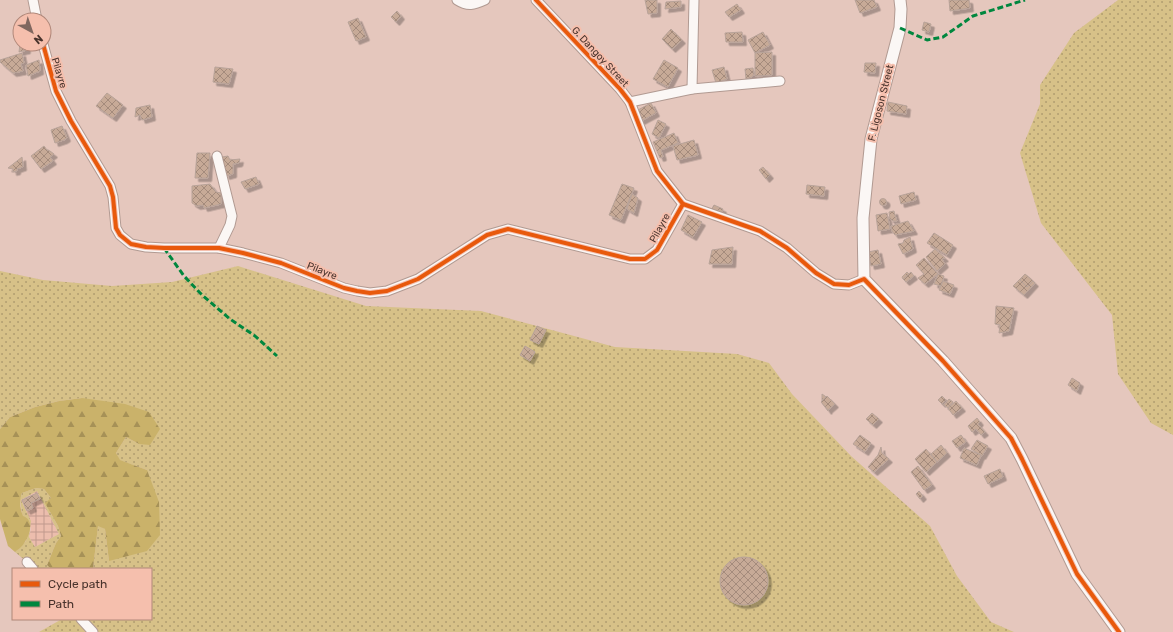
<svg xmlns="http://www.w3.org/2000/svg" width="1173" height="632" font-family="Rubik,sans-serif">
<defs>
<pattern id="industrial-grid" width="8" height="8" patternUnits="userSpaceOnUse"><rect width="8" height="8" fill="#ecbdad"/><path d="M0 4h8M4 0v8" fill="none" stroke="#c19a8d"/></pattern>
<pattern id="grass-dots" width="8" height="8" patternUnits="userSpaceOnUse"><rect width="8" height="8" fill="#d7c188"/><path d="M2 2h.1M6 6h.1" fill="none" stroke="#b09d6f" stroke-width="1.8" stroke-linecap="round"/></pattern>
<pattern id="forest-firs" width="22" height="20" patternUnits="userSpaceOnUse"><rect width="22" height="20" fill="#cab26a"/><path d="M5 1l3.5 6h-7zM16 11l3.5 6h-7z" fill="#a69157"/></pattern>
<pattern id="building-cross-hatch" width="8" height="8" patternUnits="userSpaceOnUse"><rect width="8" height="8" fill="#c7aa97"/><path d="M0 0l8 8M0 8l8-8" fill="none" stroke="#a48b7b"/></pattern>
<filter id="shadow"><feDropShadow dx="3.5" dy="3.5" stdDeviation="0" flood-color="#0004"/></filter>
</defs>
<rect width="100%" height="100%" fill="#e5c7bd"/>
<polygon fill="url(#industrial-grid)" points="37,491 59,534 35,547 29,537 31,529 21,500"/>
<g fill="url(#grass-dots)" fill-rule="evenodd">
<polygon points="1118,0 1173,0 1173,435 1151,423 1118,374 1112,315 1041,223 1020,153 1040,104 1040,85 1074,33"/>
<polygon points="238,266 366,306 481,311 615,347 737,354 769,363 792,394 851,456 930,526 957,576 991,622 1014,632 39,632 62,619 151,619 151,569 93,569 98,525 105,529 109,561 147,470 119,460 116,453 126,437 139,444 82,398 59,401 35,407 10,417 0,429 0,271 43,280 112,286 172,282"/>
<path d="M36,488L44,489L51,498L50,512L58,526L61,536L56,543L47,565L51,569H33L27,562L15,552L26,541L20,499L22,493ZM37,491L59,534L35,547L29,537L31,521L21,500Z"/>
</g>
<path fill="url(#forest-firs)" d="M82,398L125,404L149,412L160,429L150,445L139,444L126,437L116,453L120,460L147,470L159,502L160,535L147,551L109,561L105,529L98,526L93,569H51L47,565L56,543L61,536L58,526L45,503L51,498L44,489L36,488L22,493C19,501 20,508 23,516C33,519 31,532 26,540C24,545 19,549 15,552L8,546L0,519V429L10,417L35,407L59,401Z"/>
<g fill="url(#building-cross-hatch)" stroke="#b8a399" filter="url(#shadow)">
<polygon points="645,0 657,0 657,13 648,14"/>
<polygon points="855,0 874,0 877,7 860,13"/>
<polygon points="949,0 969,0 970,8 950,11"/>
<polygon points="681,1 681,7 665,9 666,2"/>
<polygon points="737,4 741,10 729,17 725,12"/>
<polygon points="397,11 401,16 396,22 391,17"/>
<polygon points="358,18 366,37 356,41 348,22"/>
<polygon points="924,22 931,24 929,32 922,30"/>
<polygon points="671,29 682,40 672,49 662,39"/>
<polygon points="742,32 743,42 726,42 725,33"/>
<polygon points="763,32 770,45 755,53 748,40"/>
<polygon points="20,44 26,44 27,50 19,52"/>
<polygon points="772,52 772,75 755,76 755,53"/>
<polygon points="22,53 24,63 21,64 23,71 13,73 0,62 0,60"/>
<polygon points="39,60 40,71 28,76 26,65"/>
<polygon points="664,60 678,68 668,87 653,79"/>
<polygon points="865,63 876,63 875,73 864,72"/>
<polygon points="215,67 233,69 229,84 213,82"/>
<polygon points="724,67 727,79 716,83 712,70"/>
<polygon points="753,68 754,74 752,77 746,79 745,69"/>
<polygon points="107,93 123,105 113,118 96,106"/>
<polygon points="888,102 907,106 906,114 887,111"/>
<polygon points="651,103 656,113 641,121 636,111"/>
<polygon points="150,105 152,117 142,120 140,115 135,117 136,108"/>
<polygon points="658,120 666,124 659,138 652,134"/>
<polygon points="62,126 67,138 64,140 55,143 51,130"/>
<polygon points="674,133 678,143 661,150 663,157 660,158 653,142"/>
<polygon points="694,140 698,155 677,160 673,146"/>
<polygon points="44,146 47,150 50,151 54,154 50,157 53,161 41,169 31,156"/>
<polygon points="197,153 210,153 208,178 195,178"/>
<polygon points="228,156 230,160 240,159 239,163 233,164 233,174 226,176 222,157"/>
<polygon points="22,157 23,167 17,169 17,171 13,172 13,169 8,168"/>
<polygon points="763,167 770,175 766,179 759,170"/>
<polygon points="256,177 259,184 245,189 241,182"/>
<polygon points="210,184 216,192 221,193 221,204 204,208 203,205 197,206 192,203 192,186"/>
<polygon points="622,184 634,188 621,220 609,215"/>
<polygon points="807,185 825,187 824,196 806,194"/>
<polygon points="914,192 916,200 901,204 899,196"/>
<polygon points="632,194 638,198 634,213 627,209"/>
<circle cx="883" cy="202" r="3.5"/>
<polygon points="714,205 723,209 720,216 710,212"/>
<polygon points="894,211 895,215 897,221 893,221 890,219 889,212"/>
<polygon points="887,213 890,229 878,231 876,215"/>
<polygon points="688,215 702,222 693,237 681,230"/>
<polygon points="908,221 914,231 895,235 892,231 891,226"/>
<polygon points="934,233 953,245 947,255 927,243"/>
<polygon points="910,237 913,249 903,254 898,244 903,243 904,240"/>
<polygon points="733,247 732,264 709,264 712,250"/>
<polygon points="935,249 945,258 942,259 945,264 937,271 926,257"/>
<polygon points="878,250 881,264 871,266 868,252"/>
<polygon points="924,258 938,274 925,284 918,278 924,274 916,265"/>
<polygon points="907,272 909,274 903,279 902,277"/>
<polygon points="911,272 914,276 906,282 903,279"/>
<polygon points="938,274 944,276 941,286 934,284"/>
<polygon points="1025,274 1035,283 1024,295 1013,286"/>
<polygon points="1025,274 1033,281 1027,287 1020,280"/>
<polygon points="943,281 954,285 950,294 939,290"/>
<polygon points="996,306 1014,308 1009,331 999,333 1000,325 995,324"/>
<polygon points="537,326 546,330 539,344 530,340"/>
<polygon points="525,346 535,352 530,361 520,355"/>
<polygon points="1072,378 1080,383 1077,391 1068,385"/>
<polygon points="822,394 832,401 828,411 822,403"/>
<polygon points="827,396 835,404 828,410 821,402"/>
<polygon points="942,396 946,400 942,404 938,400"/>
<polygon points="949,399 953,402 948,408 944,405"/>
<polygon points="956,401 962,408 953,415 948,408"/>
<polygon points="872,413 879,419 873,425 866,419"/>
<polygon points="977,418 980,422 978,424 985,432 981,435 976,429 972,432 968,426"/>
<polygon points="860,435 871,443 865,452 853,444"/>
<polygon points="961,435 966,442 957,448 952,441"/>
<polygon points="977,440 988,446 982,456 971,449"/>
<polygon points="941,445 947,453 937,462 931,454"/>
<polygon points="881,447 882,453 889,459 874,472 868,467 878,455"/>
<polygon points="964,448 981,455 977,465 960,458"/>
<polygon points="926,449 937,462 926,472 915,459"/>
<polygon points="918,466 932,485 924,490 911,472"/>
<polygon points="1000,469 1003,477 988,484 984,476"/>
<polygon points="919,491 923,496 920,499 916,494"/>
<polygon points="37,493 40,499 31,503 33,508 27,511 22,500"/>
<circle cx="744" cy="581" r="24"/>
</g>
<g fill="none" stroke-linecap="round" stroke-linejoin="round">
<g stroke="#b19a92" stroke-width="11">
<g id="minor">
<polyline points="33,0 37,20"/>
<path d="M457,0C468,7 474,5 485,0"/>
<polyline points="536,0 620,89 630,102 657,171 683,204 760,231 787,248 816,273 834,284 849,285 864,279"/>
<polyline points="43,44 56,91 71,121 110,186 113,197 116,228 120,235 131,244 146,247 164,248 219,248 243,253 281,263 344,288 357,291 370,293 387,291 418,279 487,235 508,229 630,259 645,259 657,250 683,204"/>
<polyline points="692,89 694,0"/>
<polyline points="630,102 692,89 780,81"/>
<polyline points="217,156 232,216 230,225 219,248"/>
<polyline points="27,562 33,569"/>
<polyline points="81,619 93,632"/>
</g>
</g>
<g stroke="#b19a92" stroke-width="13">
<polyline id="tertiary" points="900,0 901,9 900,28 871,139 863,218 864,279 943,361 1011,438 1022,459 1077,574 1119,632"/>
</g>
<use href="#minor" stroke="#fbf7f5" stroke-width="9"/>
<use href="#tertiary" stroke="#fbf7f5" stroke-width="11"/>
<g stroke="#00873e" stroke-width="3" stroke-dasharray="6 3" stroke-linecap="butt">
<polyline points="900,28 927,40 943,37 973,16 1025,0"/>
<polyline points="164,248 184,276 202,295 230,319 255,336 277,356"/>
</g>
<g stroke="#f5bfad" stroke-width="6">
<g id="cycleway">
<polyline points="536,0 620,89 630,102 657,171 683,204 760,231 787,248 816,273 834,284 849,285 864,279 943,361 1011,438 1022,459 1077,574 1119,632"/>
<polyline points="43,44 56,91 71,121 110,186 113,197 116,228 120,235 131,244 146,247 164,248 219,248 243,253 281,263 344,288 357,291 370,293 387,291 418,279 487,235 508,229 630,259 645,259 657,250 683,204"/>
</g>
</g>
<use href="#cycleway" stroke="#e8590c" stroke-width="4"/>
</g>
<g text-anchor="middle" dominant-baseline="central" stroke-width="4" stroke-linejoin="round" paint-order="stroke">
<g font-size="10" fill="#49332c" stroke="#f5bfad">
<text transform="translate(600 57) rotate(47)">G. Dangoy Street</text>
<text transform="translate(59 73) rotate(73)">Pilayre</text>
<text transform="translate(881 103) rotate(-76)">F. Ligoson Street</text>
<text transform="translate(660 228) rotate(-61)">Pilayre</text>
<text transform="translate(322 271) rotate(22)">Pilayre</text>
</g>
</g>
<rect x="12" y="568" width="140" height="52" fill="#f5bfad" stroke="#b08779"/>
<rect x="20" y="581" width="20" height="6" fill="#e8590c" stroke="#b08779"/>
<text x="48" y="588" font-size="12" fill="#49332c">Cycle path</text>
<rect x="20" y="601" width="20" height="6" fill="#00873e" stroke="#b08779"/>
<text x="48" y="608" font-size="12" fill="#49332c">Path</text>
<g transform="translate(32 32) rotate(140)"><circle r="19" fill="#f5bfad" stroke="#b08779"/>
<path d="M0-3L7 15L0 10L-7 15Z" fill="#80675f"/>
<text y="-6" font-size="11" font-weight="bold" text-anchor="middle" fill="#49332c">N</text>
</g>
</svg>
